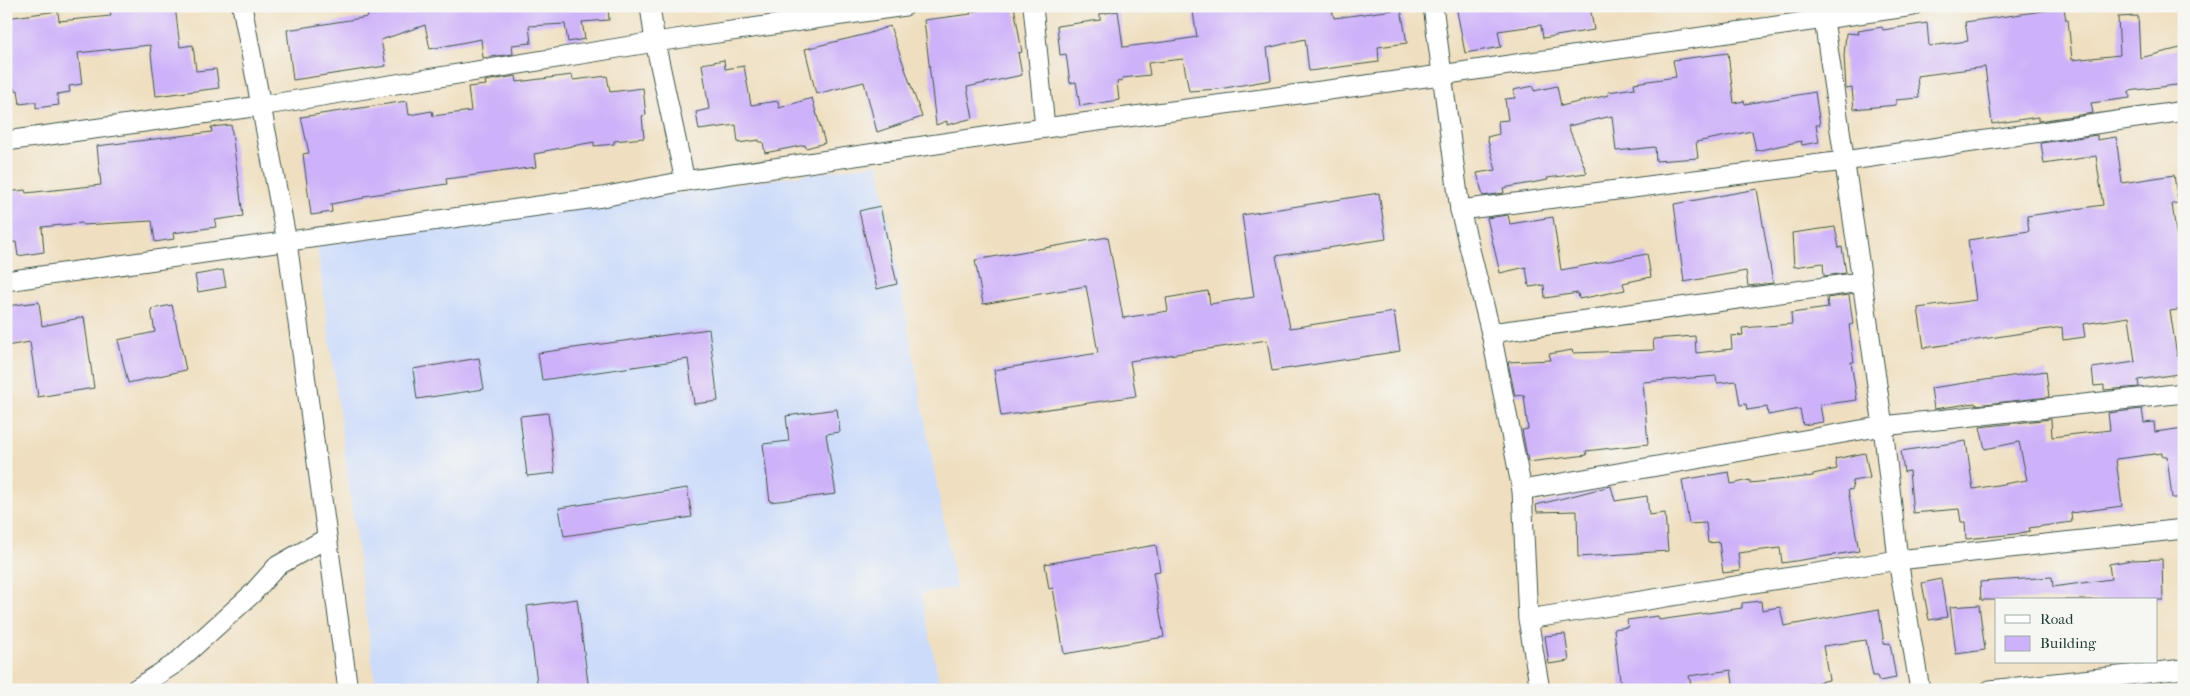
<svg xmlns="http://www.w3.org/2000/svg" width="2190" height="696" font-family="'IM FELL French Canon',serif">
<rect width="100%" height="100%" fill="#f6f6f2"/>
<filter id="ink" filterUnits="userSpaceOnUse"><feTurbulence type="fractalNoise" baseFrequency=".02" numOctaves="2"/><feDisplacementMap in="SourceGraphic" scale="10" xChannelSelector="R" yChannelSelector="G"/><feConvolveMatrix kernelMatrix="1 2 1 2 8 2 1 2 1" color-interpolation-filters="sRGB"/></filter>
<filter id="wash" filterUnits="userSpaceOnUse"><feTurbulence type="fractalNoise" baseFrequency=".0096" numOctaves="4" result="noise"/><feDisplacementMap in="SourceGraphic" scale="20" xChannelSelector="R" yChannelSelector="G"/><feGaussianBlur stdDeviation="1.12" result="paint"/><feColorMatrix in="noise" values="0 0 0 0 0 0 0 0 0 0 0 0 0 0 0 0 0 1.4 0 .05"/><feComposite in="paint" operator="in"/></filter>
<g filter="url(#wash)">
<rect width="100%" height="100%" fill="#efdfc0"/>
<polygon fill="#ccdbfa" points="878,164 956,588 921,594 941,690 376,690 317,246"/>
<g id="blocks">
<g fill="#ceb2f9">
<polygon points="139,6 175,6 180,47 193,45 196,71 216,69 219,88 156,96 150,45 78,53 82,84 69,86 70,92 57,94 59,105 36,108 36,102 20,104 18,90 14,91 14,88 6,89 6,18 58,11 59,21 111,16 110,9"/>
<polygon points="366,6 608,6 609,20 582,22 585,39 568,42 565,24 529,26 531,43 512,45 513,54 483,58 481,39 430,49 425,25 381,40 386,66 293,80 287,30 368,17"/>
<polygon points="997,6 1014,6 1022,52 1018,53 1022,75 967,87 973,118 947,125 947,121 936,125 924,20 971,14 970,12"/>
<polygon points="1192,6 1331,6 1334,18 1401,9 1407,43 1378,47 1379,62 1309,71 1305,39 1267,48 1271,80 1219,89 1189,91 1183,59 1148,63 1150,75 1122,78 1122,81 1117,82 1119,100 1080,106 1076,82 1070,83 1066,54 1060,55 1057,26 1100,20 1100,14 1118,11 1123,47 1172,41 1197,37"/>
<polygon points="1456,6 1590,6 1594,30 1543,38 1541,25 1498,31 1501,47 1465,53"/>
<polygon points="2064,8 2066,20 2068,20 2072,60 2120,55 2118,17 2138,16 2140,58 2184,47 2184,84 2129,91 2130,98 2091,103 2093,113 2038,121 2038,117 1992,124 1985,67 1917,76 1919,98 1896,100 1896,105 1854,109 1852,88 1846,89 1844,56 1846,33 1859,34 1858,31 1882,27 1883,30 1927,23 1929,46 1968,41 1965,22"/>
<polygon points="890,26 922,117 877,132 864,82 816,94 805,49 867,34"/>
<polygon points="1728,53 1734,103 1744,101 1745,104 1815,92 1820,125 1816,125 1819,142 1802,145 1801,141 1756,151 1752,131 1696,142 1698,158 1656,161 1655,147 1616,151 1612,116 1568,126 1587,173 1547,178 1548,180 1503,188 1504,193 1483,196 1477,173 1496,170 1487,137 1499,134 1498,121 1508,120 1505,99 1515,98 1513,90 1534,86 1534,91 1557,86 1561,106 1609,95 1608,92 1635,88 1634,83 1676,77 1673,60"/>
<polygon points="724,60 725,69 744,66 751,105 778,101 779,108 812,98 825,143 806,148 805,145 765,153 763,142 759,142 759,140 738,143 736,125 699,130 696,112 709,109 702,64"/>
<polygon points="572,75 573,80 607,76 610,92 643,88 646,115 642,116 644,138 614,141 614,144 594,146 594,142 545,151 545,152 534,154 536,167 446,179 447,184 364,196 364,198 331,204 332,212 311,215 303,154 309,153 301,117 407,101 409,115 432,111 433,116 471,111 468,87 486,85 485,81 516,76 517,82"/>
<polygon points="231,125 243,216 215,220 216,227 173,233 174,239 155,242 152,221 83,225 82,223 42,227 44,252 18,256 16,242 6,243 6,192 25,190 26,193 101,185 97,146 212,132 211,127"/>
<polygon points="2097,135 2097,140 2116,137 2122,183 2174,175 2178,203 2172,204 2184,289 2184,309 2170,311 2177,356 2184,355 2184,373 2138,380 2139,387 2104,390 2104,385 2094,386 2092,368 2135,362 2129,317 2083,324 2085,337 2063,340 2062,327 1924,348 1918,308 1976,300 1968,240 2029,231 2027,216 2103,205 2096,156 2044,164 2041,143"/>
<polygon points="1757,189 1773,283 1748,286 1746,271 1684,282 1674,204"/>
<polygon points="1379,193 1386,239 1276,256 1290,328 1394,312 1400,351 1272,371 1267,340 1130,361 1136,396 1001,416 994,370 1098,353 1086,286 983,304 975,260 1108,237 1123,318 1168,311 1166,298 1208,291 1210,304 1254,297 1242,215"/>
<polygon points="880,206 897,284 877,289 859,211"/>
<polygon points="1508,215 1510,224 1553,217 1561,270 1647,254 1651,277 1623,283 1625,290 1579,299 1578,293 1545,298 1544,285 1529,287 1526,267 1500,273 1487,218"/>
<polygon points="1835,227 1839,248 1842,247 1846,273 1824,276 1823,263 1794,267 1792,233"/>
<polygon points="223,270 226,287 198,292 195,275"/>
<polygon points="1849,295 1853,324 1849,325 1854,362 1851,362 1857,400 1820,405 1823,422 1803,425 1800,409 1768,415 1767,407 1747,410 1746,404 1740,405 1736,381 1717,383 1716,376 1643,382 1648,444 1586,451 1587,455 1528,462 1522,430 1528,429 1524,395 1515,396 1508,362 1551,360 1549,354 1572,350 1573,353 1654,350 1653,339 1695,336 1696,353 1732,349 1731,336 1743,335 1742,328 1792,324 1791,313 1828,308 1827,298"/>
<polygon points="39,302 42,326 84,317 94,388 38,397 30,342 6,346 6,306"/>
<polygon points="172,305 186,370 128,383 118,340 155,332 151,309"/>
<polygon points="709,329 718,401 694,404 688,359 542,380 538,353"/>
<polygon points="479,358 484,389 417,399 413,369"/>
<polygon points="2046,371 2049,397 1976,405 1975,403 1934,409 1931,388"/>
<polygon points="837,409 840,432 826,434 836,494 770,502 763,444 789,441 786,416"/>
<polygon points="2142,409 2144,423 2154,422 2155,432 2184,428 2184,498 2172,498 2167,456 2162,457 2162,453 2116,459 2122,506 2071,513 2072,522 2029,528 2030,531 2015,534 1966,539 1965,522 1961,522 1959,509 1913,513 1909,471 1904,472 1901,451 1966,441 1973,489 2027,480 2019,442 1985,449 1980,427 2051,419 2052,437 2110,430 2108,413"/>
<polygon points="548,413 555,473 527,476 520,416"/>
<polygon points="1865,453 1870,478 1852,481 1853,489 1848,490 1859,551 1782,563 1780,548 1738,553 1740,571 1723,573 1719,542 1708,543 1706,523 1689,524 1682,480 1729,472 1731,484 1750,480 1750,483 1813,476 1813,474 1837,469 1835,459"/>
<polygon points="1611,486 1615,501 1647,496 1649,515 1665,513 1668,551 1578,557 1577,511 1537,512 1536,505"/>
<polygon points="687,488 692,517 564,536 559,508"/>
<polygon points="1156,545 1160,571 1153,572 1164,637 1064,654 1053,588 1049,589 1045,564"/>
<polygon points="2162,559 2163,600 1981,600 1980,582 2052,577 2053,587 2111,579 2109,564 2132,560"/>
<polygon points="1941,579 1947,617 1929,620 1922,583"/>
<polygon points="577,599 589,690 538,690 527,606"/>
<polygon points="1761,601 1762,610 1780,607 1784,626 1879,609 1884,644 1890,643 1896,678 1879,681 1877,676 1873,676 1866,640 1823,646 1829,680 1777,690 1734,690 1731,670 1689,676 1692,690 1621,690 1614,629 1628,627 1627,620 1658,616 1659,620 1742,608 1742,603"/>
<polygon points="1979,605 1985,650 1956,654 1950,607"/>
<polygon points="1565,634 1569,661 1549,664 1545,636"/>
</g>
</g>
</g>
<g filter="url(#ink)">
<use href="#blocks" fill-opacity="0" stroke="#3e5549" stroke-width="1"/>
<g fill="none" stroke-linecap="round" stroke-linejoin="round">
<g stroke="#3e5549" stroke-width="21">
<g id="minor">
<polyline points="242,6 287,242 348,690"/>
<polyline points="650,6 655,42 685,181"/>
<polyline points="1033,6 1045,128"/>
<polyline points="1433,6 1460,210 1491,333 1522,490 1528,619 1540,690"/>
<polyline points="1822,6 1883,426 1898,560 1920,690"/>
<polyline points="6,141 260,106 655,42 905,6"/>
<polyline points="1460,210 1844,161 2184,111"/>
<polyline points="6,281 602,197 685,181 1045,128 1441,75 1913,6"/>
<polyline points="1491,333 1861,282"/>
<polyline points="1522,490 1883,426 2184,393"/>
<polyline points="1528,619 1898,560 2184,529"/>
<polyline points="134,690 176,663 252,594 277,566 327,538"/>
<polyline points="1990,690 2184,669"/>
</g>
</g>
<use href="#minor" stroke="#fff" stroke-width="19"/>
</g>
</g>
<rect width="2190" height="696" fill="none" stroke="#f6f6f2" stroke-width="25"/>
<rect x="1995" y="598" width="162" height="65" fill="#f6f6f2" stroke="#a0aca6"/>
<rect x="2005" y="615" width="25" height="8" fill="#ffffff" stroke="#a0aca6"/>
<text x="2040" y="624" font-size="15" fill="#1f3d34">Road</text>
<rect x="2005" y="636" width="25" height="15" fill="#ceb2f9" stroke="#a0aca6"/>
<text x="2040" y="648" font-size="15" fill="#1f3d34">Building</text>
</svg>
